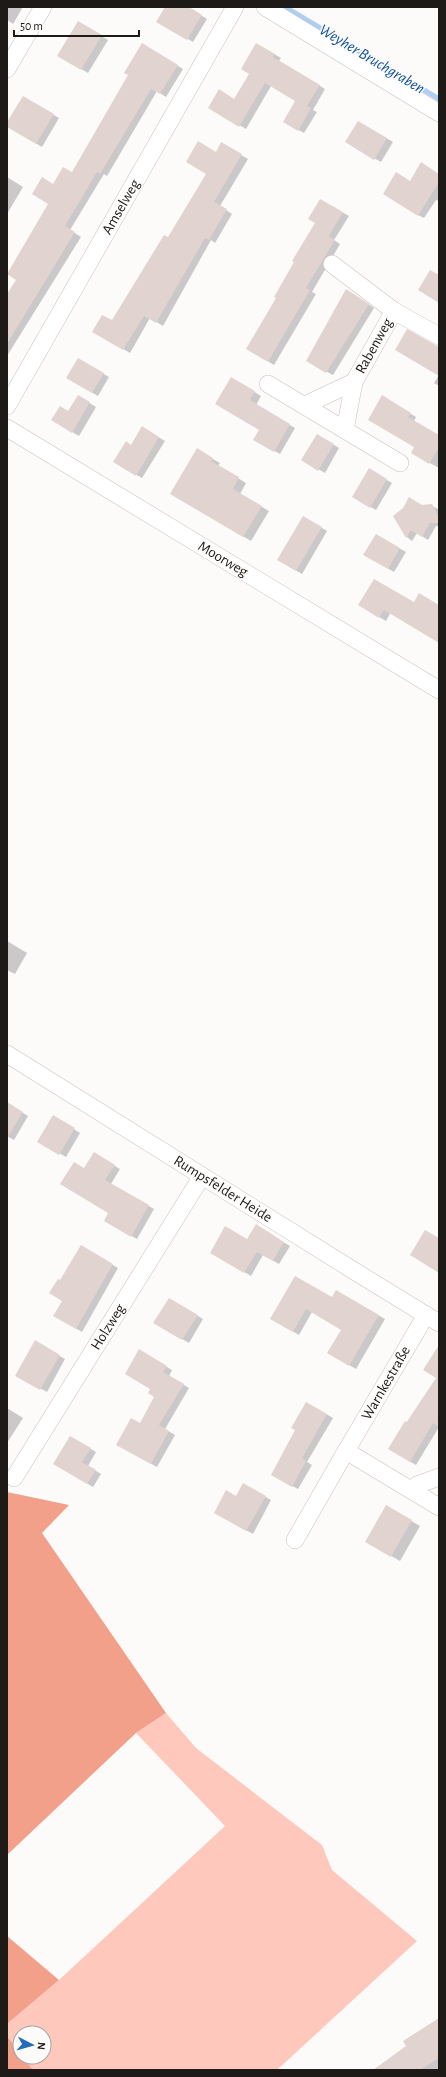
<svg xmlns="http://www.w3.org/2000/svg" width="446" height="2077" font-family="'Alegreya Sans',sans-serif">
<rect width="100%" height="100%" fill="#fdfbfa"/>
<polygon fill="#fec9bc" points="166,1713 196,1748 322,1845 332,1870 417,1941 277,2070 33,2070 23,2057 44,2057 44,2033 20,2033 20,2053 7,2036 7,2024 59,1980 225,1826 136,1733"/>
<g fill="#f3a08b">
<polygon points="7,1492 69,1505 42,1533 166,1713 136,1733 7,1855"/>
<polygon points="7,1936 59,1980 7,2024"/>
<polygon points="7,2036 20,2053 20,2057 23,2057 33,2070 7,2070"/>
</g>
<g fill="#0003">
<polygon points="7,7 23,7 13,24 7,20"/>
<polygon points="166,7 187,7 207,19 193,42 158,21"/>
<polygon points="78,22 108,40 88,73 58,55"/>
<polygon points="257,44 281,58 279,61 325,89 313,110 317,112 304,133 284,122 297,101 271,86 246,129 209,108 235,100 251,73"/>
<polygon points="142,45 183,69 166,97 157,91 107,176 104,174 70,230 81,237 7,356 7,296 17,280 50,203 53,185 72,174 129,75"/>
<polygon points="23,97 59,118 42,147 7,126"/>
<polygon points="358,122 393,142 381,162 346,142"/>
<polygon points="222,144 248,159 220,206 232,214 215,243 211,240 163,326 150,318 130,353 93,331 112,321 169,239 207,173"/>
<polygon points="439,175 439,201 436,200 424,218 418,215 410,182"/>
<polygon points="7,177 23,187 7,214"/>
<polygon points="321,200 349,216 334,240 340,244 312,292 316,294 274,365 247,348 277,298 317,222"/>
<polygon points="353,294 374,308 333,375 307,361"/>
<polygon points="78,359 109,377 98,396 67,378"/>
<polygon points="439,375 439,386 434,383"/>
<polygon points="231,378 261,396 256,405 295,428 280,454 254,439 260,430"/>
<polygon points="78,396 96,407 79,436 52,420 69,412"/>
<polygon points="382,397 416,417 414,421 439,436 439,468 412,453 415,447"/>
<polygon points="143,428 165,441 142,478 114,462 132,446"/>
<polygon points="317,435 339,448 325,473 302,460"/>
<polygon points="197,450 220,463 218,466 246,483 240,494 269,511 251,541 171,493"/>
<polygon points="369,470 392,483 376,510 353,497"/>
<polygon points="422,506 432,506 438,509 439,526 436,526 428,540 417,533 412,541 407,537 394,516"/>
<polygon points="303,517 327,531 302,574 278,560"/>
<polygon points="376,535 406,552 394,572 365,555"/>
<polygon points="414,604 439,606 439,642 391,612 386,621 359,605"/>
<polygon points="7,941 27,953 15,974 7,970"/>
<polygon points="7,1103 28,1116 14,1140 7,1136"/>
<polygon points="53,1116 80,1133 66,1157 38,1141"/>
<polygon points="94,1154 120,1169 111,1184 154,1209 137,1239 105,1221 109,1213 84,1169"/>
<polygon points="256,1226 290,1246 279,1264 263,1255 251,1276 211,1252 248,1240"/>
<polygon points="82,1247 118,1268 82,1332 55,1316 63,1301"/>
<polygon points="337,1292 385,1319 356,1369 329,1353 342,1329 312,1312 299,1335 271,1319 333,1298"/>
<polygon points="169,1299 203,1319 189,1343 155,1323"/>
<polygon points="35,1342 65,1359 47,1392 16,1375"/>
<polygon points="139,1351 172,1370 169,1376 189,1388 165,1429 175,1435 157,1467 117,1445 141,1424 156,1397"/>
<polygon points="439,1355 439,1427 416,1465 389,1449 437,1377"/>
<polygon points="307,1403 333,1418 307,1462 312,1465 298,1489 272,1475 297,1430"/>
<polygon points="7,1408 23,1418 7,1443"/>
<polygon points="71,1437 96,1452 88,1466 101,1474 93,1487 55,1464"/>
<polygon points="243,1484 271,1500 253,1534 215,1513 236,1497"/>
<polygon points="387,1507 420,1526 400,1561 367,1542"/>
<polygon points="439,2023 439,2069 375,2070 407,2046"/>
</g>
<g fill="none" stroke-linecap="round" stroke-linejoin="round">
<polyline stroke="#afcef3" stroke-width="5" points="285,7 439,99"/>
</g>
<g fill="#e1d3cf">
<polygon points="165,7 189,7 202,15 187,40 156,22"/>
<polygon points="78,21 102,35 81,70 57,56"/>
<polygon points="142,43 178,65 160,94 151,89 100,174 97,172 65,226 75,232 7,344 7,294 16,280 7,274 48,204 32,194 42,177 53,184 63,167 72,172 128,75 124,73"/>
<polygon points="256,43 275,54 273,57 320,85 307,106 311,108 298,131 283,122 295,101 265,83 239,127 208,108 219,89 234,99 249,74 241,69"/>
<polygon points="23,96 54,114 36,144 7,127 7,122"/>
<polygon points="358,121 387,138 374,160 345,142"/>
<polygon points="198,141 216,152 221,142 242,154 214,202 227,209 209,240 205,238 156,323 144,316 123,350 92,332 102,315 112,320 164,235 168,237 206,174 186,162"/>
<polygon points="421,162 439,174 439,182 418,216 383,194 396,172 410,181"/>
<polygon points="320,199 343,212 329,236 335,240 306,288 310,290 268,362 246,349 276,298 274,297 294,262 292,261 315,223 308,219"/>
<polygon points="430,270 439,275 439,303 418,290"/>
<polygon points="346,289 369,304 326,373 306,361"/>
<polygon points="407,329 439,347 439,376 395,350"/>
<polygon points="78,358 104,373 92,393 66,378"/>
<polygon points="231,377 255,391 250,400 290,424 274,452 253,440 259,430 215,404"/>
<polygon points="78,395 90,402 72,433 51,420 60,406 68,411"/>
<polygon points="382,395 411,413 408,417 439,435 439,448 429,464 411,453 414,447 368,420"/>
<polygon points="142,426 159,437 136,476 113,462 126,441 131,445"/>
<polygon points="317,434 334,444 318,471 301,460"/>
<polygon points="197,448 213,458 211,461 239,477 233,489 262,506 243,537 170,494"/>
<polygon points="369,468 387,479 370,508 352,497"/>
<polygon points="409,497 422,505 432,504 439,517 439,523 430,523 422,537 411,530 406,538 393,516 403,508"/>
<polygon points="303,516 322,527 296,571 277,560"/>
<polygon points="376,534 400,548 388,569 363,555"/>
<polygon points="374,579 414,602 419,593 439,605 439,643 384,610 379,618 358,605"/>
<polygon points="7,1102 23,1112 7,1138"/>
<polygon points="53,1115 75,1128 59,1155 37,1142"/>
<polygon points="94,1152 115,1165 105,1180 149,1205 131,1237 104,1221 108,1213 60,1184 74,1162 84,1168"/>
<polygon points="256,1224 284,1242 273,1261 257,1252 244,1273 210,1253 225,1226 247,1239"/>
<polygon points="425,1230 439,1238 439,1273 410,1255"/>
<polygon points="81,1245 113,1264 76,1329 53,1316 62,1301 49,1293 58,1279 60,1280"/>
<polygon points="295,1276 332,1297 336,1290 379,1315 349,1366 327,1353 341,1330 306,1309 293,1332 270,1319"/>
<polygon points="169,1298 198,1315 182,1340 153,1323"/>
<polygon points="35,1340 60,1355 40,1390 15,1376"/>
<polygon points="439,1345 439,1427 433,1423 410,1462 388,1449 405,1421 407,1422 436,1378 423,1370"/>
<polygon points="139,1349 167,1366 163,1372 184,1384 159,1425 169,1431 151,1464 116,1445 131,1418 140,1423 154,1397 148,1393 150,1389 125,1374"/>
<polygon points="306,1402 327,1414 302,1458 306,1461 292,1487 271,1475 295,1430 291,1428"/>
<polygon points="70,1436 91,1448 82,1462 96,1470 87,1484 53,1464"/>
<polygon points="243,1483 266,1496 246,1531 214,1513 226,1490 236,1496"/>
<polygon points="386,1505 412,1520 391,1557 365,1542"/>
<polygon points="439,2018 439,2058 420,2070 373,2070 406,2046 403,2041"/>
</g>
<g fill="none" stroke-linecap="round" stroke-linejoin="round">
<g stroke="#ccbfbb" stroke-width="18">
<g id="minor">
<polyline points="265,7 439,113"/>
<polyline points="7,69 43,7"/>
<polyline points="332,264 394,311"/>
<polyline points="354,382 394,311 439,336"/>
<polyline points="268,384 400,463"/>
<polyline points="305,405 354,382 345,430"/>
<polyline points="7,406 235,7"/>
<polyline points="7,428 439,690"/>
<polyline points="7,1054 351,1269 439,1323"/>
<polyline points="426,1315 346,1451 439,1507"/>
<polyline points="14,1478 202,1176"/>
<polyline points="413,1490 417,1485 439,1477"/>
<polyline points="295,1540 346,1451"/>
</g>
</g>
<use href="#minor" stroke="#fff" stroke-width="17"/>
</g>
<g text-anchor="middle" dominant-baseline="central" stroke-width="3" stroke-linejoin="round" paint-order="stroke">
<g font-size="15" fill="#1e1a18" stroke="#fdfbfa">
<text transform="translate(121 207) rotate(-60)">Amselweg</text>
<text transform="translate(374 346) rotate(-61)">Rabenweg</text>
<text transform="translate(223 559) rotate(31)">Moorweg</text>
<text transform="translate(223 1189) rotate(32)">Rumpsfelder Heide</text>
<text transform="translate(108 1327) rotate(-58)">Holzweg</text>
<text transform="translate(386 1383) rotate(-60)">Warnkestraße</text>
</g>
<g font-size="16" font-style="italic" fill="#0b529a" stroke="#fdfbfa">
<text transform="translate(372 59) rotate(31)">Weyher Bruchgraben</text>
</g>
</g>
<rect width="446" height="2077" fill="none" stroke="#1e1a18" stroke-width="16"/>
<g transform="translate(32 2045) rotate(96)"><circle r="19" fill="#fdfbfa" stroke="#a4a1a0"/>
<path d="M0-3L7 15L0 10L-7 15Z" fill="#246cbc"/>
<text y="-6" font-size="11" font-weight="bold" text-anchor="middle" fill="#1e1a18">N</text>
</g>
<path d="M14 30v6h125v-6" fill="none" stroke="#1e1a18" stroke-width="2"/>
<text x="20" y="30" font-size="12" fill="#1e1a18" stroke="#fdfbfa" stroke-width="3" paint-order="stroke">50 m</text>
</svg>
